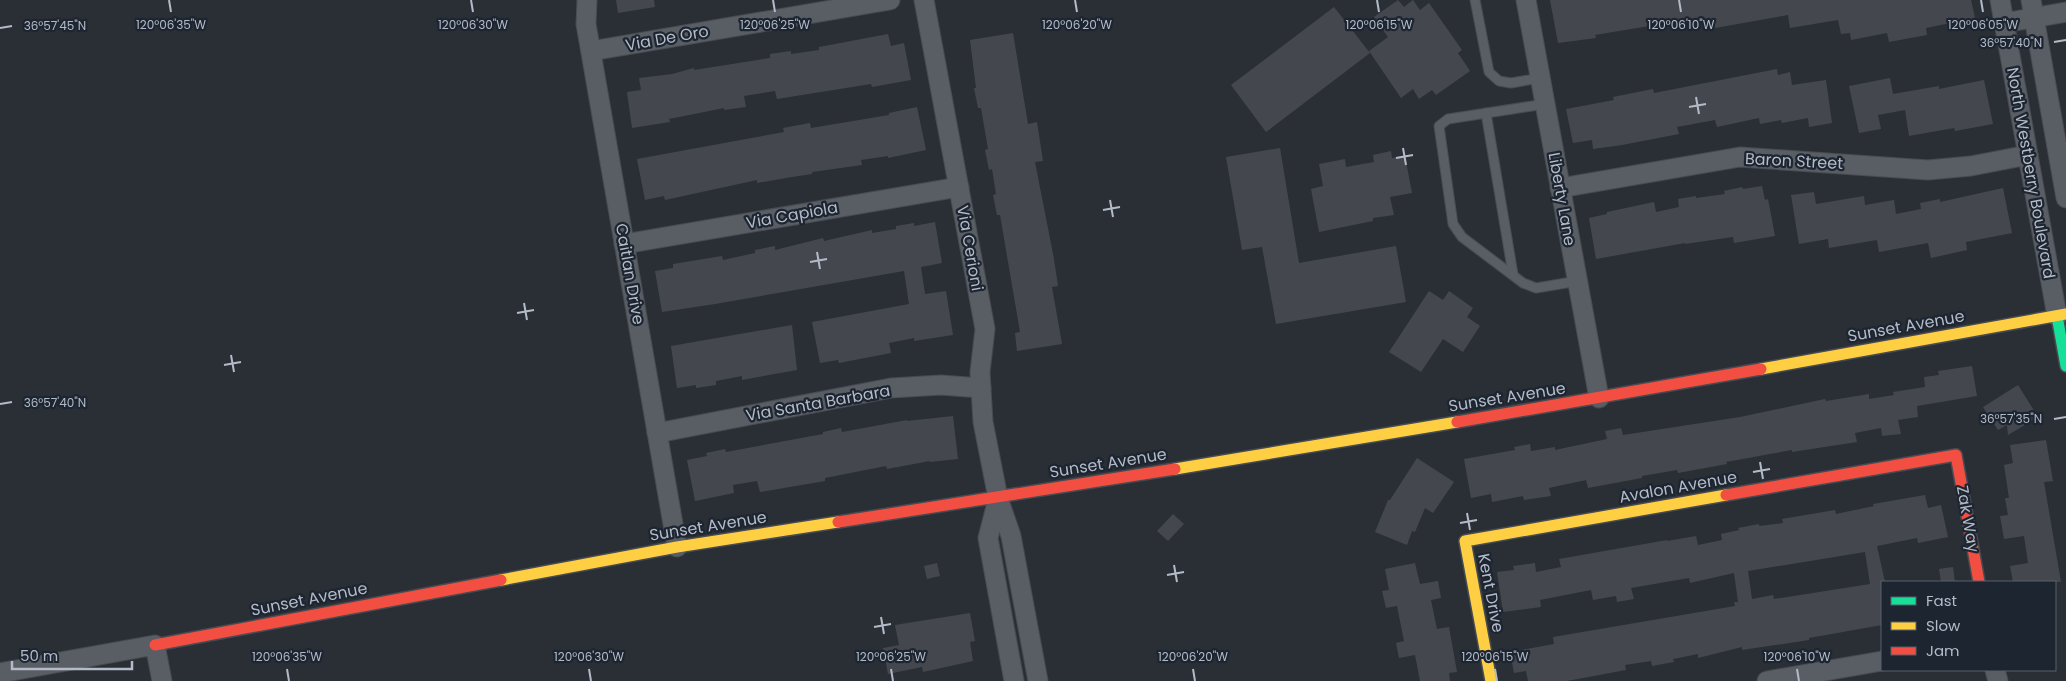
<svg xmlns="http://www.w3.org/2000/svg" width="2066" height="681" font-family="Poppins,sans-serif">
<rect width="100%" height="100%" fill="#2a2f36"/>
<g fill="#44484e" fill-rule="evenodd">
<polygon points="616,0 654,0 655,7 618,13"/>
<polygon points="1398,0 1404,7 1413,0 1420,10 1429,3 1462,50 1458,53 1470,71 1436,95 1432,90 1419,99 1413,89 1401,98 1369,51 1388,37 1374,17"/>
<polygon points="1550,0 1971,0 1975,18 1926,28 1927,35 1889,42 1887,33 1851,40 1850,33 1841,34 1838,20 1790,28 1788,15 1715,28 1714,20 1696,23 1695,21 1649,30 1649,26 1595,35 1596,38 1558,43"/>
<polygon points="1334,7 1370,53 1266,132 1231,85"/>
<polygon points="1013,33 1028,124 1037,122 1043,161 1035,162 1054,259 1058,286 1052,287 1062,344 1017,351 1015,333 1020,332 1000,215 997,215 993,195 996,194 992,169 989,170 985,150 988,149 981,108 978,108 974,88 976,88 970,40"/>
<polygon points="888,34 891,46 904,43 911,80 872,87 871,84 777,99 775,91 744,96 746,107 724,110 724,108 669,119 670,122 632,128 627,92 641,90 639,78 672,74 694,68 694,70 770,58 770,54 791,51 791,54 819,50 819,47"/>
<polygon points="1777,69 1778,75 1790,72 1792,85 1826,80 1832,123 1809,127 1808,118 1782,123 1781,120 1760,124 1759,118 1717,127 1715,120 1677,127 1679,134 1622,145 1593,149 1592,140 1573,143 1566,109 1614,100 1613,97 1653,89 1654,93"/>
<polygon points="1890,78 1893,94 1939,86 1939,89 1984,80 1993,124 1955,131 1954,128 1909,136 1905,110 1878,115 1881,129 1859,133 1849,86"/>
<polygon points="917,107 926,150 888,158 888,156 861,160 862,165 812,172 812,174 792,177 757,183 757,180 665,200 664,196 645,200 637,159 784,132 783,128 810,123 811,128 889,115 889,113"/>
<polygon points="1280,148 1299,263 1396,246 1406,302 1276,324 1262,247 1242,250 1226,157"/>
<polygon points="1391,151 1392,158 1405,156 1412,193 1390,197 1394,215 1373,218 1373,221 1319,232 1311,189 1323,186 1319,164 1345,159 1346,167 1374,162 1373,155"/>
<polygon points="1762,186 1765,200 1768,199 1775,236 1734,243 1733,237 1685,244 1685,243 1596,259 1589,218 1607,214 1607,212 1654,202 1656,212 1679,207 1678,199 1696,196 1696,198 1725,194 1724,191 1742,187 1743,189"/>
<polygon points="2003,188 2012,233 1966,242 1967,250 1931,258 1928,243 1879,252 1877,240 1829,248 1828,239 1799,244 1791,195 1814,192 1816,204 1864,196 1865,205 1894,200 1896,214 1921,209 1920,203 1940,199 1940,202"/>
<polygon points="935,222 942,263 921,267 925,294 946,291 953,335 914,341 914,338 889,343 891,353 839,363 838,360 820,363 812,322 909,304 904,271 715,304 662,312 655,271 673,268 673,264 722,256 723,260 755,253 755,250 775,246 775,250 823,238 824,241 872,230 872,233 896,229 896,226 914,223 914,226"/>
<polygon points="1429,291 1443,300 1449,291 1473,308 1467,317 1480,326 1463,352 1443,339 1421,372 1389,352"/>
<polygon points="792,325 797,370 742,380 742,376 716,381 716,385 696,388 696,385 677,388 671,346"/>
<polygon points="1972,366 1977,396 1917,406 1918,417 1898,420 1901,434 1882,436 1881,428 1855,433 1857,442 1792,452 1792,450 1726,462 1727,464 1678,473 1677,470 1642,476 1642,478 1588,488 1586,480 1549,488 1551,496 1524,500 1523,496 1492,502 1491,494 1471,498 1464,459 1515,450 1514,447 1530,444 1531,451 1555,447 1555,450 1607,439 1605,431 1621,428 1623,435 1740,417 1825,399 1826,401 1869,394 1869,399 1894,395 1893,392 1925,387 1924,377 1939,375 1938,371"/>
<polygon points="2018,385 2038,417 2008,435 2007,425 1998,430 1983,407"/>
<polygon points="953,416 958,459 930,462 930,461 887,469 886,466 825,478 825,481 760,492 757,481 733,485 734,493 695,501 687,460 707,456 706,453 725,449 726,452 823,434 823,432 841,428 842,432 907,420 907,421"/>
<polygon points="2046,440 2053,481 2044,482 2061,582 2013,582 2010,566 2028,563 2024,536 2004,539 2000,516 2008,515 2005,498 2009,498 2004,465 2013,463 2010,445"/>
<polygon points="1417,458 1454,482 1433,513 1425,508 1415,532 1412,531 1407,545 1375,532 1388,500 1390,500"/>
<path d="M1925,495L1928,508L1941,505L1948,537L1918,543L1917,538L1877,546L1885,582H1882V625L1809,638V640L1742,650V647L1698,658V654L1673,659L1674,662L1652,666L1651,661L1625,665L1626,670L1567,681H1528L1526,671L1514,673L1510,652L1554,644L1553,637L1735,606L1734,602H1738L1734,573L1690,583L1689,578L1631,588L1634,599L1617,602L1616,596L1593,600L1591,590L1540,600L1541,607L1503,612L1497,572L1514,570L1513,566L1535,563L1536,572L1561,567L1559,559L1667,540V541L1696,536L1698,545L1722,540L1721,534L1739,530L1738,528L1759,524V526L1783,523L1782,519L1835,510L1836,514L1874,506L1873,504ZM1865,552L1870,584L1774,599L1773,595L1752,599L1748,571Z"/>
<polygon points="1173,514 1184,524 1168,541 1157,531"/>
<polygon points="937,563 940,576 927,579 924,566"/>
<polygon points="1415,563 1420,584 1438,581 1441,598 1431,600 1437,629 1449,627 1457,672 1449,673 1450,681 1420,681 1415,655 1399,658 1396,643 1404,641 1397,606 1386,608 1382,591 1389,590 1385,569"/>
<polygon points="1953,567 1955,582 1941,582 1939,569"/>
<polygon points="970,613 975,641 970,642 973,661 923,672 922,667 888,674 883,648 899,645 895,625"/>
</g>
<g fill="none" stroke-linecap="round" stroke-linejoin="round">
<g stroke="#484b51" stroke-width="11">
<g id="lane">
<polyline points="1475,0 1489,72 1499,81 1511,83 1540,78"/>
<polyline points="1545,104 1448,119 1439,126 1453,224 1462,237 1523,283 1536,288 1578,281"/>
<polyline points="1486,113 1513,274"/>
</g>
</g>
<g stroke="#484b51" stroke-width="21">
<g id="street">
<polyline points="587,0 586,24 677,547"/>
<polyline points="924,0 985,329 980,372 983,422 998,498 1011,536 1038,681"/>
<polyline points="1526,0 1599,398"/>
<polyline points="2000,0 2057,316"/>
<polyline points="2031,0 2066,198"/>
<polyline points="2004,23 2066,12"/>
<polyline points="591,51 890,0"/>
<polyline points="1560,188 1740,157 1928,170 1971,166 2028,155"/>
<polyline points="624,244 959,187"/>
<polyline points="657,433 891,388 941,385 981,388"/>
<polyline points="998,499 988,538 1014,681"/>
<polyline points="1995,670 1998,681"/>
<polyline points="0,673 155,645 162,681"/>
<polyline points="1767,681 1882,661"/>
</g>
</g>
<g stroke="#484b51" stroke-width="14">
<polyline id="fast" points="2057,316 2066,366"/>
</g>
<g stroke="#484b51" stroke-width="14">
<g id="slow">
<polyline points="1761,369 2066,314"/>
<polyline points="1175,469 1457,422"/>
<polyline points="501,580 677,547 838,522"/>
<polyline points="1491,681 1465,541 1726,495"/>
</g>
</g>
<g stroke="#484b51" stroke-width="14">
<g id="jam">
<polyline points="1457,422 1761,369"/>
<polyline points="1726,495 1956,455 1979,582"/>
<polyline points="838,522 1175,469"/>
<polyline points="155,645 501,580"/>
</g>
</g>
<use href="#lane" stroke="#595d64" stroke-width="9"/>
<use href="#street" stroke="#595d64" stroke-width="19"/>
<use href="#fast" stroke="#16e098" stroke-width="11"/>
<use href="#slow" stroke="#ffcf43" stroke-width="11"/>
<use href="#jam" stroke="#f24e42" stroke-width="11"/>
</g>
<path fill="none" stroke="#b3bbc8" stroke-width="2" d="M169,0L171,12M471,0L473,12M773,0L775,12M1075,0L1077,12M1377,0L1379,12M1679,0L1681,12M1981,0L1983,12M0,28L12,26M2054,42L2066,40M1696,97L1699,114M1689,107L1706,104M1403,148L1406,165M1396,158L1413,155M1110,200L1113,217M1103,210L1120,207M817,252L820,269M810,262L827,259M524,303L527,320M517,313L534,310M231,355L234,372M224,365L241,362M0,404L12,402M2054,419L2066,417M1760,462L1763,479M1753,472L1770,469M1467,513L1470,530M1460,523L1477,520M1174,565L1177,582M1167,575L1184,572M881,617L884,634M874,627L891,624M287,669L289,681M589,669L591,681M891,669L893,681M1193,669L1195,681M1495,669L1497,681M1797,669L1799,681"/>
<g text-anchor="middle" dominant-baseline="central" stroke-width="4.5" stroke-linejoin="round" paint-order="stroke">
<g font-size="16" fill="#b3bbc8" stroke="#1d2531">
<text transform="translate(667 38) rotate(-10)">Via De Oro</text>
<text transform="translate(1794 161) rotate(3)">Baron Street</text>
<text transform="translate(2031 173) rotate(80)">North Westberry Boulevard</text>
<text transform="translate(1562 199) rotate(80)">Liberty Lane</text>
<text transform="translate(792 215) rotate(-10)">Via Capiola</text>
<text transform="translate(970 248) rotate(80)">Via Cerioni</text>
<text transform="translate(630 274) rotate(80)">Caitlan Drive</text>
<text transform="translate(1906 326) rotate(-10)">Sunset Avenue</text>
<text transform="translate(1507 397) rotate(-9)">Sunset Avenue</text>
<text transform="translate(818 403) rotate(-10)">Via Santa Barbara</text>
<text transform="translate(1108 463) rotate(-9)">Sunset Avenue</text>
<text transform="translate(1678 487) rotate(-10)">Avalon Avenue</text>
<text transform="translate(1968 519) rotate(80)">Zak Way</text>
<text transform="translate(708 526) rotate(-9)">Sunset Avenue</text>
<text transform="translate(1491 593) rotate(79)">Kent Drive</text>
<text transform="translate(309 599) rotate(-11)">Sunset Avenue</text>
</g>
</g>
<g font-size="12" text-anchor="middle" fill="#b3bbc8" stroke="#1d2531" stroke-width="4.5" stroke-linejoin="round" paint-order="stroke">
<text x="1077" y="29">120°06'20"W</text>
<text x="1681" y="29">120°06'10"W</text>
<text x="171" y="29">120°06'35"W</text>
<text x="473" y="29">120°06'30"W</text>
<text x="775" y="29">120°06'25"W</text>
<text x="1379" y="29">120°06'15"W</text>
<text x="1983" y="29">120°06'05"W</text>
<text x="55" y="30">36°57'45"N</text>
<text x="2011" y="47">36°57'40"N</text>
<text x="55" y="407">36°57'40"N</text>
<text x="2011" y="423">36°57'35"N</text>
<text x="287" y="661">120°06'35"W</text>
<text x="589" y="661">120°06'30"W</text>
<text x="891" y="661">120°06'25"W</text>
<text x="1193" y="661">120°06'20"W</text>
<text x="1495" y="661">120°06'15"W</text>
<text x="1797" y="661">120°06'10"W</text>
</g>
<rect x="1881" y="581" width="175" height="90" fill="#1d2531" stroke="#59616d"/>
<rect x="1891" y="597" width="25" height="8" fill="#16e098" stroke="#59616d"/>
<text x="1926" y="606" font-size="15" fill="#b3bbc8">Fast</text>
<rect x="1891" y="622" width="25" height="8" fill="#ffcf43" stroke="#59616d"/>
<text x="1926" y="631" font-size="15" fill="#b3bbc8">Slow</text>
<rect x="1891" y="647" width="25" height="8" fill="#f24e42" stroke="#59616d"/>
<text x="1926" y="656" font-size="15" fill="#b3bbc8">Jam</text>
<path d="M12 661v8h120v-8" fill="none" stroke="#b3bbc8" stroke-width="2.5"/>
<text x="20" y="661" font-size="15" fill="#b3bbc8" stroke="#1d2531" stroke-width="4" paint-order="stroke">50 m</text>
</svg>
